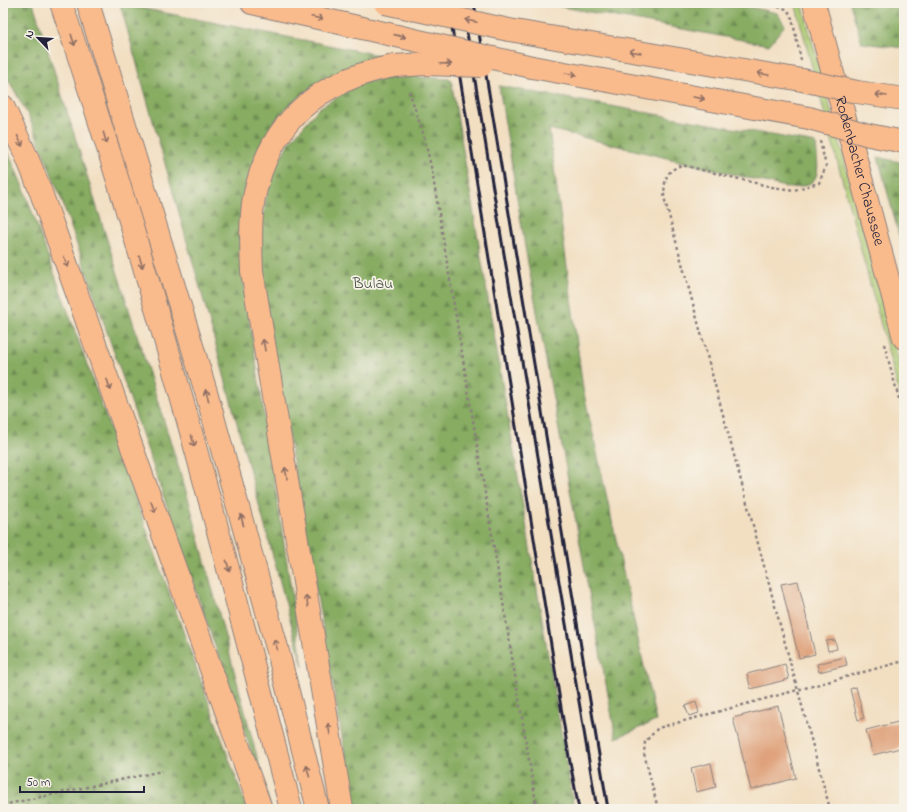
<svg xmlns="http://www.w3.org/2000/svg" width="907" height="812" font-family="'Indie Flower',sans-serif">
<defs>
<pattern id="grass-tufts" width="24" height="20" patternUnits="userSpaceOnUse"><rect width="24" height="20" fill="#aac870"/><path d="M3 7l-1-3M5 7V3M7 7l1-3M15 17l-1-3M17 17v-4M19 17l1-3" fill="none" stroke="#92ac62"/></pattern>
<pattern id="forest-firs" width="22" height="20" patternUnits="userSpaceOnUse"><rect width="22" height="20" fill="#87ac62"/><path d="M5 1l3.5 6h-7zM16 11l3.5 6h-7z" fill="#6e8c52"/></pattern>
</defs>
<rect width="100%" height="100%" fill="#f7f3e8"/>
<filter id="ink" filterUnits="userSpaceOnUse"><feTurbulence type="fractalNoise" baseFrequency=".025" numOctaves="2"/><feDisplacementMap in="SourceGraphic" scale="8" xChannelSelector="R" yChannelSelector="G"/><feConvolveMatrix kernelMatrix="1 2 1 2 8 2 1 2 1" color-interpolation-filters="sRGB"/></filter>
<filter id="wash" filterUnits="userSpaceOnUse"><feTurbulence type="fractalNoise" baseFrequency=".012" numOctaves="4" result="noise"/><feDisplacementMap in="SourceGraphic" scale="16" xChannelSelector="R" yChannelSelector="G"/><feGaussianBlur stdDeviation="0.9" result="paint"/><feColorMatrix in="noise" values="0 0 0 0 0 0 0 0 0 0 0 0 0 0 0 0 0 1.4 0 .05"/><feComposite in="paint" operator="in"/></filter>
<g filter="url(#wash)">
<rect width="100%" height="100%" fill="#f2dfc2"/>
<polygon fill="url(#grass-tufts)" stroke="#667556" points="795,3 802,3 904,381 904,411"/>
<g fill="url(#forest-firs)" stroke="#54674e">
<polygon points="3,3 33,3 189,501 270,806 61,198 29,117 3,70"/>
<polygon points="541,3 731,3 777,13 785,25 769,45"/>
<polygon points="850,3 904,3 904,48 862,43"/>
<polygon points="120,4 389,57 311,88 286,108 272,128 250,173 242,199 239,231 241,265 303,667 208,316"/>
<polygon points="400,76 451,79 574,809 355,809 264,298 260,246 265,203 273,172 288,144 319,108 361,83"/>
<path d="M499,86L816,143C818,171 824,186 789,188L549,129L583,389L656,721L616,738L525,247Z"/>
<polygon points="3,139 25,192 247,809 3,809"/>
<polygon points="878,157 904,163 904,254"/>
</g>
<g id="blocks">
<g fill="#dfa27c">
<polygon points="798,581 815,654 799,658 781,584"/>
<polygon points="835,640 837,649 828,651 826,641"/>
<polygon points="845,657 847,665 819,672 817,664"/>
<polygon points="785,664 789,679 751,689 747,674"/>
<polygon points="856,687 864,718 858,720 850,689"/>
<polygon points="696,702 699,713 689,716 685,706"/>
<polygon points="778,706 796,778 751,790 733,718"/>
<polygon points="898,722 904,747 873,755 866,730"/>
<polygon points="711,763 716,787 696,792 691,768"/>
</g>
</g>
</g>
<g filter="url(#ink)">
<use href="#blocks" fill-opacity="0" stroke="#8a807e" stroke-width="1"/>
<g fill="none" stroke-linecap="round" stroke-linejoin="round">
<g stroke="#8a807e" stroke-width="24">
<g id="major">
<path id="s1" d="M814,3L904,338"/>
</g>
</g>
<g stroke="#8a807e" stroke-width="24">
<g id="highway">
<path d="M61,3C150,268 221,538 291,809"/>
<polyline points="88,3 207,395 276,644 318,809"/>
<polyline points="252,3 362,28"/>
<polyline points="509,30 802,80"/>
<polyline points="532,67 809,118"/>
<polyline points="857,92 904,99"/>
<polyline points="3,106 26,155 39,187 261,809"/>
<polyline points="869,135 904,142"/>
<path d="M342,809L252,271C251,246 250,221 254,197C270,121 319,80 394,66"/>
</g>
</g>
<g stroke="#8a807e" stroke-width="2.5" stroke-dasharray="3 3" stroke-linecap="butt">
<polyline points="760,3 787,9 792,18 801,60"/>
<polyline points="409,91 424,136 432,171 537,809"/>
<path d="M820,141L826,166L819,183L794,190L772,187L682,165C664,172 665,179 664,197L830,809"/>
<polyline points="884,344 904,417"/>
<polyline points="3,805 162,771"/>
<polyline points="658,809 644,753 645,742 658,728 904,661"/>
</g>
<use href="#major" stroke="#fabb8c" stroke-width="22"/>
<use href="#highway" stroke="#fabb8c" stroke-width="22"/>
<g stroke="#22223b" stroke-width="3">
<polyline points="448,3 569,757 579,809"/>
<polyline points="462,3 597,809"/>
<polyline points="474,3 608,809"/>
</g>
<g stroke="#8a807e" stroke-width="24" stroke-linecap="butt">
<g id="highway-bridge">
<polyline points="385,3 509,30"/>
<polyline points="362,28 532,67"/>
<polyline points="394,66 426,64 481,66"/>
<polyline points="802,80 857,92"/>
<polyline points="809,118 869,135"/>
</g>
</g>
<use href="#highway-bridge" stroke="#fabb8c" stroke-width="22"/>
</g>
<defs><path id="oneway-shaft" d="M-6 0H5M1.5-3L5.5 0L1.5 3" fill="none" stroke-width="1.6" stroke-linecap="round" stroke-linejoin="round"/></defs>
<g stroke="#8e6e64">
<use href="#oneway-shaft" transform="translate(317 18) rotate(12)"/>
<use href="#oneway-shaft" transform="translate(471 21) rotate(-168)"/>
<use href="#oneway-shaft" transform="translate(400 36) rotate(13)"/>
<use href="#oneway-shaft" transform="translate(73 40) rotate(72)"/>
<use href="#oneway-shaft" transform="translate(635 52) rotate(-171)"/>
<use href="#oneway-shaft" transform="translate(446 64) rotate(2)"/>
<use href="#oneway-shaft" transform="translate(571 74) rotate(10)"/>
<use href="#oneway-shaft" transform="translate(763 74) rotate(-171)"/>
<use href="#oneway-shaft" transform="translate(881 95) rotate(-171)"/>
<use href="#oneway-shaft" transform="translate(699 98) rotate(10)"/>
<use href="#oneway-shaft" transform="translate(105 138) rotate(74)"/>
<use href="#oneway-shaft" transform="translate(20 141) rotate(65)"/>
<use href="#oneway-shaft" transform="translate(66 262) rotate(70)"/>
<use href="#oneway-shaft" transform="translate(141 262) rotate(74)"/>
<use href="#oneway-shaft" transform="translate(264 345) rotate(-100)"/>
<use href="#oneway-shaft" transform="translate(109 385) rotate(70)"/>
<use href="#oneway-shaft" transform="translate(207 395) rotate(-106)"/>
<use href="#oneway-shaft" transform="translate(193 441) rotate(74)"/>
<use href="#oneway-shaft" transform="translate(286 473) rotate(-100)"/>
<use href="#oneway-shaft" transform="translate(153 507) rotate(70)"/>
<use href="#oneway-shaft" transform="translate(242 520) rotate(-105)"/>
<use href="#oneway-shaft" transform="translate(228 566) rotate(75)"/>
<use href="#oneway-shaft" transform="translate(307 601) rotate(-100)"/>
<use href="#oneway-shaft" transform="translate(276 645) rotate(-105)"/>
<use href="#oneway-shaft" transform="translate(329 729) rotate(-100)"/>
<use href="#oneway-shaft" transform="translate(308 771) rotate(-104)"/>
</g>
</g>
<g text-anchor="middle" dominant-baseline="central" stroke-width="3.5" stroke-linejoin="round" paint-order="stroke">
<g font-size="16" fill="#22223b" stroke="#f7f3e8">
<text stroke="none"><textPath href="#s1" startOffset="174">Rodenbacher Chaussee</textPath></text>
</g>
<g font-size="16" fill="#4b544b" stroke="#f7f3e8">
<text x="373" y="284">Bulau</text>
</g>
</g>
<rect width="907" height="812" fill="none" stroke="#f7f3e8" stroke-width="16"/>
<g transform="translate(38 38) rotate(295)" stroke="#f7f3e8" stroke-width="3" paint-order="stroke">
<path d="M0-3L7 15L0 10L-7 15Z" fill="#22223b"/>
<text y="-6" font-size="11" font-weight="bold" text-anchor="middle" fill="#22223b">N</text>
</g>
<path d="M20 786v6h124v-6" fill="none" stroke="#22223b" stroke-width="2"/>
<text x="26" y="786" font-size="12" fill="#22223b" stroke="#f7f3e8" stroke-width="3" paint-order="stroke">50 m</text>
</svg>
